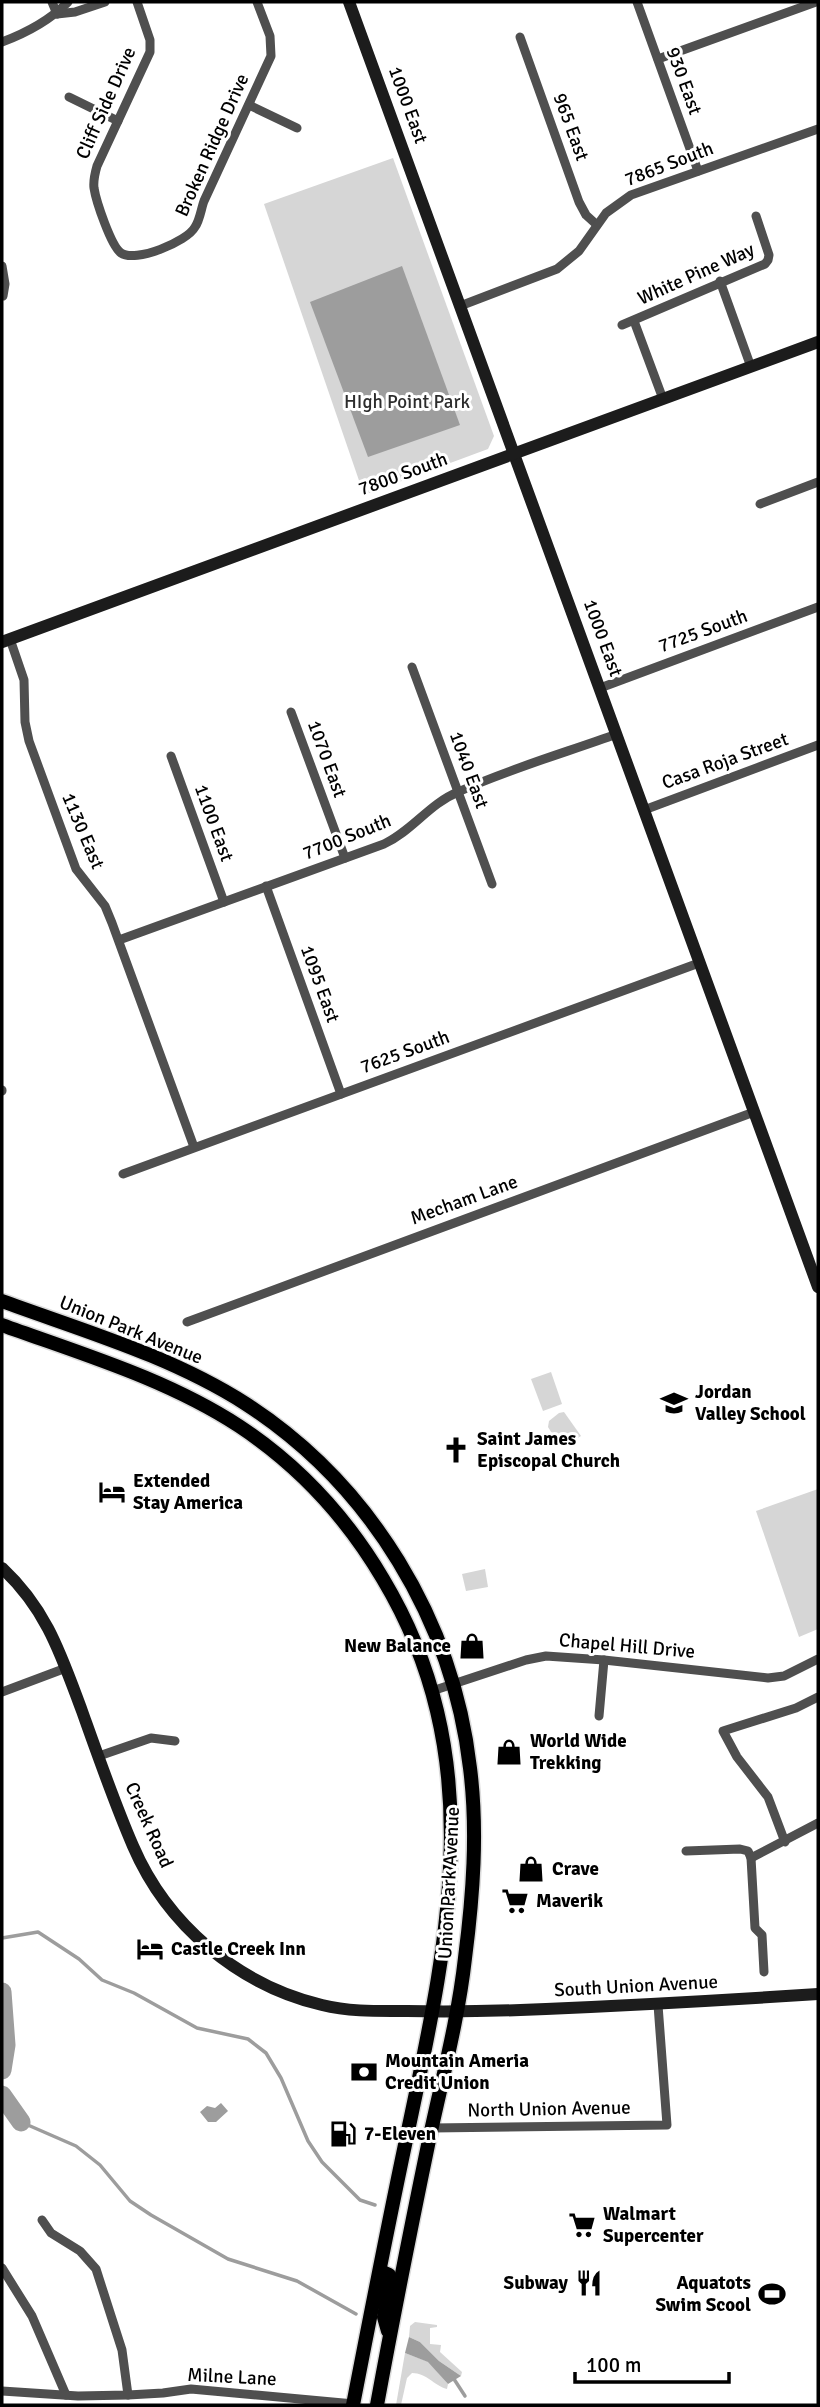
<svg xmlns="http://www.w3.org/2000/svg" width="820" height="2407" font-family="Signika,sans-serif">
<rect width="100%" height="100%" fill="#fff"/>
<g fill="#d6d6d6">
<polygon points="393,158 494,436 488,449 364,495 264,204"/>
<polygon points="551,1372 562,1404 543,1411 531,1379"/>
<polygon points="564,1412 581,1436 566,1445 558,1443 548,1427 549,1421 559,1413"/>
<polygon points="818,1489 818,1629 799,1637 756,1511"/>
<polygon points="485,1569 488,1587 466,1591 462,1574"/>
<polygon points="415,2322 437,2325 437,2327 430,2328 430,2344 441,2345 440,2352 462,2372 461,2376 439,2361 420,2342 409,2337 410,2326"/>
<path d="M405,2353L429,2362L448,2384L447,2389C433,2385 427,2373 412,2373L407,2378L401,2405H396Z"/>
</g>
<g fill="#9d9d9d">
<polygon points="402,266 460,425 368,457 310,302"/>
<polygon points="221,2103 228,2111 216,2122 208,2122 200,2112 207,2106 215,2108"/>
<polygon points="409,2337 420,2342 439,2361 461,2376 448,2384 428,2362 405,2353"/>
</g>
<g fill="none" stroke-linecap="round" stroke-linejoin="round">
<g stroke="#9d9d9d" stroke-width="3.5">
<polyline points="2,1938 38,1932 79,1959 102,1980 134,1993 197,2028 248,2039 266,2053 281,2078 308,2141 322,2162 360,2200 375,2205"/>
<polyline points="21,2122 76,2146 100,2165 130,2201 151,2215 228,2259 297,2281 356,2314"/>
<polyline points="452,2376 465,2396"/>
</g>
<g stroke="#9d9d9d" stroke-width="19">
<polyline points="2,1992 6,2045 2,2070"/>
<polyline points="2,2095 21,2122"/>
</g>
<g stroke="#dbdbdb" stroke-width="17">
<g id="primary">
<path d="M2,1301C84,1331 171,1356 246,1404C371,1485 453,1621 470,1768C478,1831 473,1896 465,1958C458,2021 441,2083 428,2145C410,2232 393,2318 377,2405"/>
<path d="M2,1325C82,1354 167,1379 239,1426C298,1465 347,1518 383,1579C489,1756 449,1937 409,2126C389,2219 371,2312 353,2405"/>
<polyline points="380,2271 389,2275 390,2279 384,2317 388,2331"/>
</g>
</g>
<g stroke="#4f4f4f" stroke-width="9">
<polyline points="52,2 57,14"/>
<path d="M137,2L150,40V52L97,166C95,173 93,180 94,188C96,201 111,246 121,253C135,263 187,242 195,227C200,220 201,209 204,201L271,56L270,36L257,2"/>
<polyline points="637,2 698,171"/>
<polyline points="57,14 75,12 105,2"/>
<polyline points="520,37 579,202 586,215 597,225"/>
<path d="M2,42C26,33 50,20 68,2"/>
<polyline points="658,59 816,2"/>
<polyline points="69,97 118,121"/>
<polyline points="249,105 297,128"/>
<polyline points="2,266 5,284 3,296"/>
<polyline points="720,281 751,367"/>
<polyline points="460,306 557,269 579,251 606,213 631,195 818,129"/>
<polyline points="634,321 663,399"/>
<polyline points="622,325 765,264 768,260 769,255 756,216"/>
<polyline points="760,504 818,482"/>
<polyline points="10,639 24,680 25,722 29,741 76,869 105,906 112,923 194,1147"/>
<polyline points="412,667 492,884"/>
<polyline points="600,688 818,607"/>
<polyline points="291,712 345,858"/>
<polyline points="171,756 224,902"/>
<polyline points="644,810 818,745"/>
<polyline points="266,886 341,1094"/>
<path d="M119,940L384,844C412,831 429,804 458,792C509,769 564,753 617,734"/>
<polyline points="2,1090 2,1091"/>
<polyline points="123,1174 699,963"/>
<polyline points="187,1322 754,1112"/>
<polyline points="432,1691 526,1660 546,1656 604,1660 768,1678 784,1676 818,1659"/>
<polyline points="2,1692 66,1668"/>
<polyline points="599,1716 604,1660"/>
<polyline points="99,1756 151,1738 175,1741"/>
<polyline points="785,1842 768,1797 737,1757 723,1731 796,1708 818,1697"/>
<polyline points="686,1851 740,1849 748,1851 751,1858 755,1928 762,1935 764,1972"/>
<polyline points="751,1858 818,1823"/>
<polyline points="432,2128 667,2125 658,2005"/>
<polyline points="42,2220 51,2233 80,2251 96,2269 122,2350 128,2395"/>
<polyline points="2,2268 32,2316 66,2395"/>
<polyline points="2,2391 78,2396 128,2395 163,2393 191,2389 354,2404"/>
</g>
<g stroke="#1c1c1c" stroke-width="12">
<polyline points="349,2 818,1287"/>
<polyline points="2,642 818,342"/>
<path d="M2,1568C47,1610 61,1655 82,1711C98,1756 114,1802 133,1846C167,1925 238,1985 322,2005C350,2012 379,2011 407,2011C454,2012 500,2011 546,2009C637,2005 727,2000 818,1994"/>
</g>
<use href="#primary" stroke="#000" stroke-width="14"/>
</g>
<defs>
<g id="school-bare" transform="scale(2.1)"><path d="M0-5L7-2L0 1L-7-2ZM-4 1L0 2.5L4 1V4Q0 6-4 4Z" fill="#000" stroke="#fff" stroke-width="2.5" paint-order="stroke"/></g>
<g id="church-bare" transform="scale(2.1)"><path d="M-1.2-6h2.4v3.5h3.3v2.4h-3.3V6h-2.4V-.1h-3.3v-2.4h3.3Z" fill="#000" stroke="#fff" stroke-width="2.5" paint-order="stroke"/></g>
<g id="hotel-bare" transform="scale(2.1)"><path d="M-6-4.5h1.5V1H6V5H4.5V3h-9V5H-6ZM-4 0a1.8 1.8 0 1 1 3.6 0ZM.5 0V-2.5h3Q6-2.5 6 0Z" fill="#000" stroke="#fff" stroke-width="2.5" paint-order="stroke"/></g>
<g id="shop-bare" transform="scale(2.1)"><path d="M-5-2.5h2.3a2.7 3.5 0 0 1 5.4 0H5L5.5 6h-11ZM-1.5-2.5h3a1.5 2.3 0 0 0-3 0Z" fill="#000" stroke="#fff" stroke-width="2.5" paint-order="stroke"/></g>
<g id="supermarket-bare" transform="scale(2.1)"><path d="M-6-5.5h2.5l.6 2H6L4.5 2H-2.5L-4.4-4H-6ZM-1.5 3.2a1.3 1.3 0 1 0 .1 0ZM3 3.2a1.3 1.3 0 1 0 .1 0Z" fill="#000" stroke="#fff" stroke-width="2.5" paint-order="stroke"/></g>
<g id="bank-bare" transform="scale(2.1)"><path d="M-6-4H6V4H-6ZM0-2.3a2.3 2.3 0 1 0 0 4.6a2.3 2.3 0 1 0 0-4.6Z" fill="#000" stroke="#fff" stroke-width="2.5" paint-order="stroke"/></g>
<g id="fuel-bare" transform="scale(2.1)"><path d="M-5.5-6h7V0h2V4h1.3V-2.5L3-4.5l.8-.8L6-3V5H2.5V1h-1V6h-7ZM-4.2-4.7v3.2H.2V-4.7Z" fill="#000" stroke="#fff" stroke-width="2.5" paint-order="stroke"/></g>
<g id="restaurant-bare" transform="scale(2.1)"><path d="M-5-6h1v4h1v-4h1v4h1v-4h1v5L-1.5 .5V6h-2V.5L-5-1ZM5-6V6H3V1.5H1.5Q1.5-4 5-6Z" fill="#000" stroke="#fff" stroke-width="2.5" paint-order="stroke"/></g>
<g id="stadium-bare" transform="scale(2.1)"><path d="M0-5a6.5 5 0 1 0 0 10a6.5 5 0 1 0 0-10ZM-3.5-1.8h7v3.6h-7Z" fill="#000" stroke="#fff" stroke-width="2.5" paint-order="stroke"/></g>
</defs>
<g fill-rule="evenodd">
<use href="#school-bare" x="674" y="1403"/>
<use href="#church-bare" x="456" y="1450"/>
<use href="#hotel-bare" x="112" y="1492"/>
<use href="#shop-bare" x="472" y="1646"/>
<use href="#shop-bare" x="509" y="1752"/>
<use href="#shop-bare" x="531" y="1869"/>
<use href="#supermarket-bare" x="515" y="1901"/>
<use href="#hotel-bare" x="150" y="1949"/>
<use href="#bank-bare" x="364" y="2072"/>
<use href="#fuel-bare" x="343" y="2134"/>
<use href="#supermarket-bare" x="582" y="2225"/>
<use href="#restaurant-bare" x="589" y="2283"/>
<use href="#stadium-bare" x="772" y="2294"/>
</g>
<g text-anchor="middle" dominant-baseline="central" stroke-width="6" stroke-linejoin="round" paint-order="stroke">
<g font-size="19" fill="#000" stroke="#fff">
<text transform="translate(684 81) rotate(70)">930 East</text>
<text transform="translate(106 103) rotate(-66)">Cliff Side Drive</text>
<text transform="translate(408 105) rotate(70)">1000 East</text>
<text transform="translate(571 127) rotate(70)">965 East</text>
<text transform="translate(212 145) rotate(-66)">Broken Ridge Drive</text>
<text transform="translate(669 164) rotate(-21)">7865 South</text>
<text transform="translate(696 274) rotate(-24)">White Pine Way</text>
<text transform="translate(403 474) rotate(-20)">7800 South</text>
<text transform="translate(703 631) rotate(-20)">7725 South</text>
<text transform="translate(603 638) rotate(70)">1000 East</text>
<text transform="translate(327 759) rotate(70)">1070 East</text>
<text transform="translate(725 761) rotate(-20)">Casa Roja Street</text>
<text transform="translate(469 770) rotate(70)">1040 East</text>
<text transform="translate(214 823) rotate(70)">1100 East</text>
<text transform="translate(83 831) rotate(67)">1130 East</text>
<text transform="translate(347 837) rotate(-22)">7700 South</text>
<text transform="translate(320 984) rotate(70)">1095 East</text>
<text transform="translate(405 1052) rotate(-20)">7625 South</text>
<text transform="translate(464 1200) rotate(-20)">Mecham Lane</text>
<text transform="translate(131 1330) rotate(22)">Union Park Avenue</text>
<text transform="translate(627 1646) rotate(5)">Chapel Hill Drive</text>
<text transform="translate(149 1825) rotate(66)">Creek Road</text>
<text transform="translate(449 1883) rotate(-87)">Union Park Avenue</text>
<text transform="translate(636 1986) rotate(-3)">South Union Avenue</text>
<text transform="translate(549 2109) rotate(-1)">North Union Avenue</text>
<text transform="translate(232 2377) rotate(3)">Milne Lane</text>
</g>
<g font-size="19" fill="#2d2d2d" stroke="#fff">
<text x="407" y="402">HIgh Point Park</text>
</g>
<g font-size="19" font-weight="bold" fill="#000" stroke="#fff" text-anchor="start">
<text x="695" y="1392">Jordan<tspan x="695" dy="22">Valley School</tspan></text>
<text x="477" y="1439">Saint James<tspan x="477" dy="22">Episcopal Church</tspan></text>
<text x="133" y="1481">Extended<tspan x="133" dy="22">Stay America</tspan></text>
<text x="451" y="1646" text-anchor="end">New Balance</text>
<text x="530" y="1741">World Wide<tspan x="530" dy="22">Trekking</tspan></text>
<text x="552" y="1869">Crave</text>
<text x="536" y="1901">Maverik</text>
<text x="171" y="1949">Castle Creek Inn</text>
<text x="385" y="2061">Mountain Ameria<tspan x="385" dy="22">Credit Union</tspan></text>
<text x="364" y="2134">7-Eleven</text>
<text x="603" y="2214">Walmart<tspan x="603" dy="22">Supercenter</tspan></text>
<text x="568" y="2283" text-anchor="end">Subway</text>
<text x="751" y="2283" text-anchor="end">Aquatots<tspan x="751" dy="22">Swim Scool</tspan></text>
</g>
</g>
<rect width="820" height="2407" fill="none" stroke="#000000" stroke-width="7"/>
<path d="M575 2372v10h154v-10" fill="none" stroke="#000000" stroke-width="3.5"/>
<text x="586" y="2372" font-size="21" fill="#000000" stroke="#ffffff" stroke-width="5" paint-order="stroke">100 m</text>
</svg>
